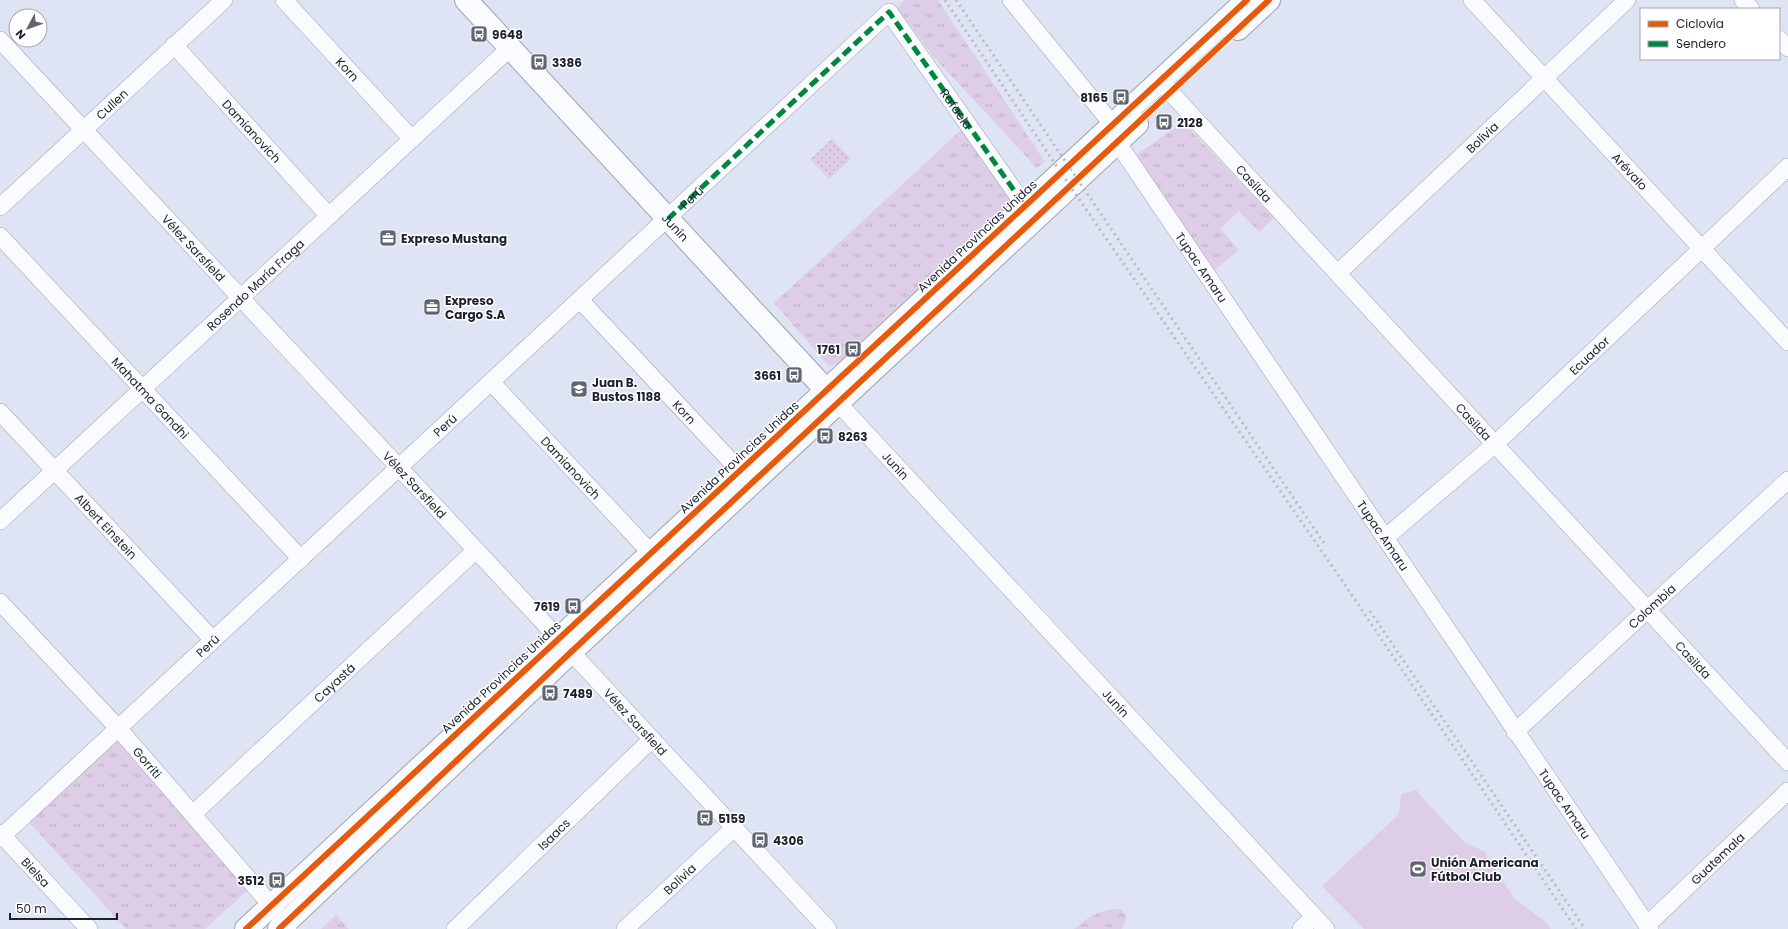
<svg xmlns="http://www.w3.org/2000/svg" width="1788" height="929" font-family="Poppins,sans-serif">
<defs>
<pattern id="grass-tufts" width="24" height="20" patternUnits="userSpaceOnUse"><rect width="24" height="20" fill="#ddcde7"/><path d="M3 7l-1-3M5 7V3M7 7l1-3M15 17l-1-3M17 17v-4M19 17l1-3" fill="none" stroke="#bdb0c6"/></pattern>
<pattern id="garden-dots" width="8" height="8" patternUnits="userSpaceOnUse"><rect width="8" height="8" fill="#ddcde7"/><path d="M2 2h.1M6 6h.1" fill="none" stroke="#bdb0c6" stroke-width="1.8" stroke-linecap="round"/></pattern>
</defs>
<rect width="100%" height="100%" fill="#dfe4f5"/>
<g fill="url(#grass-tufts)">
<polygon points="904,0 938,0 1045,162 1037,168 932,55 897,8"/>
<polygon points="1183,122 1274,218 1259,232 1239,211 1220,229 1239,250 1210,274 1135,156"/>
<polygon points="961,130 1014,205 844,362 829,366 774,303"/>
<polygon points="116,740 249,889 205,929 126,929 29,822"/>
<path d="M1122,909L1127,918L1122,929H1074C1089,916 1102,908 1122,909Z"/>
<polygon points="336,915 349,929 321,929"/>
</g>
<polygon fill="url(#garden-dots)" points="832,139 851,159 829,179 810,159"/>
<polygon fill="#ddcde7" points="1417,790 1419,794 1465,843 1484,851 1514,898 1547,923 1551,929 1364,929 1322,886 1399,814 1401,794"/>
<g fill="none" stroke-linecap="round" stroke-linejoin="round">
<g stroke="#9fa3b0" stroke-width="18">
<g id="street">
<path id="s1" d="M284,0L412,139"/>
<polyline points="1011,0 1113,125"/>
<path id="s2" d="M1472,0L1788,342"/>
<polyline points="1743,0 1751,9"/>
<polyline points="1779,39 1788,48"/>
<path id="s3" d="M0,40L559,639"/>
<path id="s4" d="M174,45L329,216"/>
<path id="s5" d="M1160,81L1788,762"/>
<path id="s6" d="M1117,142L1650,929"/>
<path id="s7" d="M0,207L224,0"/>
<path id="s8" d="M0,236L301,559"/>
<path id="s9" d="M1338,273L1627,0"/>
<path id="s10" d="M580,300L740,471"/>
<path id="s11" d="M491,382L651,553"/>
<path id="s12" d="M838,403L1326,929"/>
<path id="s13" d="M0,412L213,640"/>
<path id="s14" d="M0,521L510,48"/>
<path id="s15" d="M1385,538L1494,445L1788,167"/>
<path id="s16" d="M0,602L118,728L271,905L288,929"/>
<path id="s17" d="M571,652L828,929"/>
<path id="s18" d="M1515,732L1788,480"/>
<path id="s19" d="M193,814L476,550"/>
<path id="s20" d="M0,833L89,929"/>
<path id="s21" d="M0,838L889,12L1025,206"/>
<path id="s22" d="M1647,925L1788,791"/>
<path id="s23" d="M455,929L652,739"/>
<path id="s24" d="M625,929L734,828"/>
<polyline points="1301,929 1314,916"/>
</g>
</g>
<g stroke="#9fa3b0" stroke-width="24">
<g id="secondary">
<path id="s25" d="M466,0L837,402"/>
<polyline points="1238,29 1269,0"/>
<polyline points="246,929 1247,0"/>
<polyline points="279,929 571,652 1137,124"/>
</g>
</g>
<use href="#street" stroke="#fafbfe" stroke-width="17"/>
<use href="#secondary" stroke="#fafbfe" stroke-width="22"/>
<g stroke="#babbbf" stroke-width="3" stroke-dasharray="2 4" stroke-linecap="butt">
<polyline points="945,0 1070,186 1345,585 1576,929"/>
<polyline points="956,0 1324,543"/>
<polyline points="1370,611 1585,929"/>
</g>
<path stroke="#00873e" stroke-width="5" stroke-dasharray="10 5" stroke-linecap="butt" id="s26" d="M668,219L889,12L1025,206"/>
<g stroke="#fff" stroke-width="8">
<g id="cycleway">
<polyline points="246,929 1247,0"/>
<polyline points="279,929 571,652 1269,0"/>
</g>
</g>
<use href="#cycleway" stroke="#e8590c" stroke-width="6"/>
</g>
<defs>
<g id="bus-square" transform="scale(0.9)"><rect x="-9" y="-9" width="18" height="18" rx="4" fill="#616572" stroke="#fff"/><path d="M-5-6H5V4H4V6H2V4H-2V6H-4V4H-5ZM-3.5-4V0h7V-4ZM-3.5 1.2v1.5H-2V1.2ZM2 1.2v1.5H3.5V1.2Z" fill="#fff"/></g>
<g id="office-square" transform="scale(0.9)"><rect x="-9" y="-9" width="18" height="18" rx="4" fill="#616572" stroke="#fff"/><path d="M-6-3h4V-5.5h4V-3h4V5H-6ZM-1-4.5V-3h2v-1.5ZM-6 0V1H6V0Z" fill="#fff"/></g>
<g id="school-square" transform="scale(0.9)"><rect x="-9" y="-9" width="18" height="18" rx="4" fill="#616572" stroke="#fff"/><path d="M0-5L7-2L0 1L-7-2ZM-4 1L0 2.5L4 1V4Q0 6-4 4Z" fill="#fff"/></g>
<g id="stadium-square" transform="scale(0.9)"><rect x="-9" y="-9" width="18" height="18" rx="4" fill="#616572" stroke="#fff"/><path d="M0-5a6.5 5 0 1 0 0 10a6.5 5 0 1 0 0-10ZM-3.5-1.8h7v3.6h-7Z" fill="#fff"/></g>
</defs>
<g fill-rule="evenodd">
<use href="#bus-square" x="479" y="34"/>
<use href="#bus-square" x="539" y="62"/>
<use href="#bus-square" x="1121" y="97"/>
<use href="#bus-square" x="1164" y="122"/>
<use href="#office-square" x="388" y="238"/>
<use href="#office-square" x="432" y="307"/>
<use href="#bus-square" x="853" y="349"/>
<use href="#bus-square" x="794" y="375"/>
<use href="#school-square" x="579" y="389"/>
<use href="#bus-square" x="825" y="436"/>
<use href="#bus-square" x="573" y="606"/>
<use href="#bus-square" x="550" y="693"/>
<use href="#bus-square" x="705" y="818"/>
<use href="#bus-square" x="760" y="840"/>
<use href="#stadium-square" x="1418" y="869"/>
<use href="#bus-square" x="277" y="880"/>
</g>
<g text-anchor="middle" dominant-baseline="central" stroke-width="3" stroke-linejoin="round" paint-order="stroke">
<g font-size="12" font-weight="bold" fill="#1d202b" stroke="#fff" text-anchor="start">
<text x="492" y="34">9648</text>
<text x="552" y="62">3386</text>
<text x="1108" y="97" text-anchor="end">8165</text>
<text x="1177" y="122">2128</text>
<text x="401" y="238">Expreso Mustang</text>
<text x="445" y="300">Expreso<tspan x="445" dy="14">Cargo S.A</tspan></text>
<text x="840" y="349" text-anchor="end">1761</text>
<text x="781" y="375" text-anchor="end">3661</text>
<text x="592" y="382">Juan B.<tspan x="592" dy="14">Bustos 1188</tspan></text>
<text x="838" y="436">8263</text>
<text x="560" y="606" text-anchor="end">7619</text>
<text x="563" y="693">7489</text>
<text x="718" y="818">5159</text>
<text x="773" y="840">4306</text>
<text x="1431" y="862">Unión Americana<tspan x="1431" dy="14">Fútbol Club</tspan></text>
<text x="264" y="880" text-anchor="end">3512</text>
</g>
<g font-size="12" fill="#1d202b" stroke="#fff">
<text stroke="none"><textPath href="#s1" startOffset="94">Korn</textPath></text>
<text stroke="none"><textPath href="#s7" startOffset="152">Cullen</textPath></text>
<text stroke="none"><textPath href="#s26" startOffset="421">Rafaela</textPath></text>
<text stroke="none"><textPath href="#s4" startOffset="116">Damianovich</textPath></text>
<text stroke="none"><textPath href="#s9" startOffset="198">Bolivia</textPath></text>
<text stroke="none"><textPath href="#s2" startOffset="233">Arévalo</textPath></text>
<text stroke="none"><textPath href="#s5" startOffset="139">Casilda</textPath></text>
<text stroke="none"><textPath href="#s26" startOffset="32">Perú</textPath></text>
<text stroke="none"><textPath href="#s25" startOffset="309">Junín</textPath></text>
<text transform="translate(977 236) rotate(-43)">Avenida Provincias Unidas</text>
<text stroke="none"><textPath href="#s3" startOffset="284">Vélez Sarsfield</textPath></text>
<text stroke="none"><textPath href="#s6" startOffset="151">Tupac Amaru</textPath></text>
<text stroke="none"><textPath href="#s14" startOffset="348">Rosendo María Fraga</textPath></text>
<text stroke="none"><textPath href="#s15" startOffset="274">Ecuador</textPath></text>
<text stroke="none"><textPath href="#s8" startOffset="221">Mahatma Gandhi</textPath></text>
<text stroke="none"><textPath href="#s10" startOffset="153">Korn</textPath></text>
<text stroke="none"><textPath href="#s5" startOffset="463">Casilda</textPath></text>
<text stroke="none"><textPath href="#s21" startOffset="607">Perú</textPath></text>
<text transform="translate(739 457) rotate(-43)">Avenida Provincias Unidas</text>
<text stroke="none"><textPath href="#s12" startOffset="85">Junín</textPath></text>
<text stroke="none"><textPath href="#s11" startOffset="117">Damianovich</textPath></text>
<text stroke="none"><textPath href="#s3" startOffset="608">Vélez Sarsfield</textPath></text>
<text stroke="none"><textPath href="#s13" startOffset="156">Albert Einstein</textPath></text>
<text stroke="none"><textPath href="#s6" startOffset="475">Tupac Amaru</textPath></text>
<text stroke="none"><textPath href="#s18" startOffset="186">Colombia</textPath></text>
<text stroke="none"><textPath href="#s21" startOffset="283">Perú</textPath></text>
<text stroke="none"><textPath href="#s5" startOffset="787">Casilda</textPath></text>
<text transform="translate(501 677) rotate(-43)">Avenida Provincias Unidas</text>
<text stroke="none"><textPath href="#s19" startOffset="193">Cayastá</textPath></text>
<text stroke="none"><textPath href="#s12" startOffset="409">Junín</textPath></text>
<text stroke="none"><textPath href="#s17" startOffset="95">Vélez Sarsfield</textPath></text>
<text stroke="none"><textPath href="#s16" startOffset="218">Gorriti</textPath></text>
<text stroke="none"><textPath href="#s6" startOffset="799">Tupac Amaru</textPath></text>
<text stroke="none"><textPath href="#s23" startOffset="137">Isaacs</textPath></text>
<text stroke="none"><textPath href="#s22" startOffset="97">Guatemala</textPath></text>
<text stroke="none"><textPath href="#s20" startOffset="53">Bielsa</textPath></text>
<text stroke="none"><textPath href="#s24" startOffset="74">Bolivia</textPath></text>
</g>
</g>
<rect x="1640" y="8" width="140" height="52" fill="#ffffff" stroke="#a5a6aa"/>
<rect x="1648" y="21" width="20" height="6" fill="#e8590c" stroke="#a5a6aa"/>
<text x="1676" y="28" font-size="12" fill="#1d202b">Ciclovía</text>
<rect x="1648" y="41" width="20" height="6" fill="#00873e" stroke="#a5a6aa"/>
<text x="1676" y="48" font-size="12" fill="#1d202b">Sendero</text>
<g transform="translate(28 28) rotate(229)"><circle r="19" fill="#ffffff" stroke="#a5a6aa"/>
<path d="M0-3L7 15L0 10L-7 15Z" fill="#616572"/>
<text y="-6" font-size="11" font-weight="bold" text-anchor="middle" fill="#1d202b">N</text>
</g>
<path d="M10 913v6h107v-6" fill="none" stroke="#1d202b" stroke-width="2"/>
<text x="16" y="913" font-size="12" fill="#1d202b" stroke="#ffffff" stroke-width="3" paint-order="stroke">50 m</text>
</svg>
